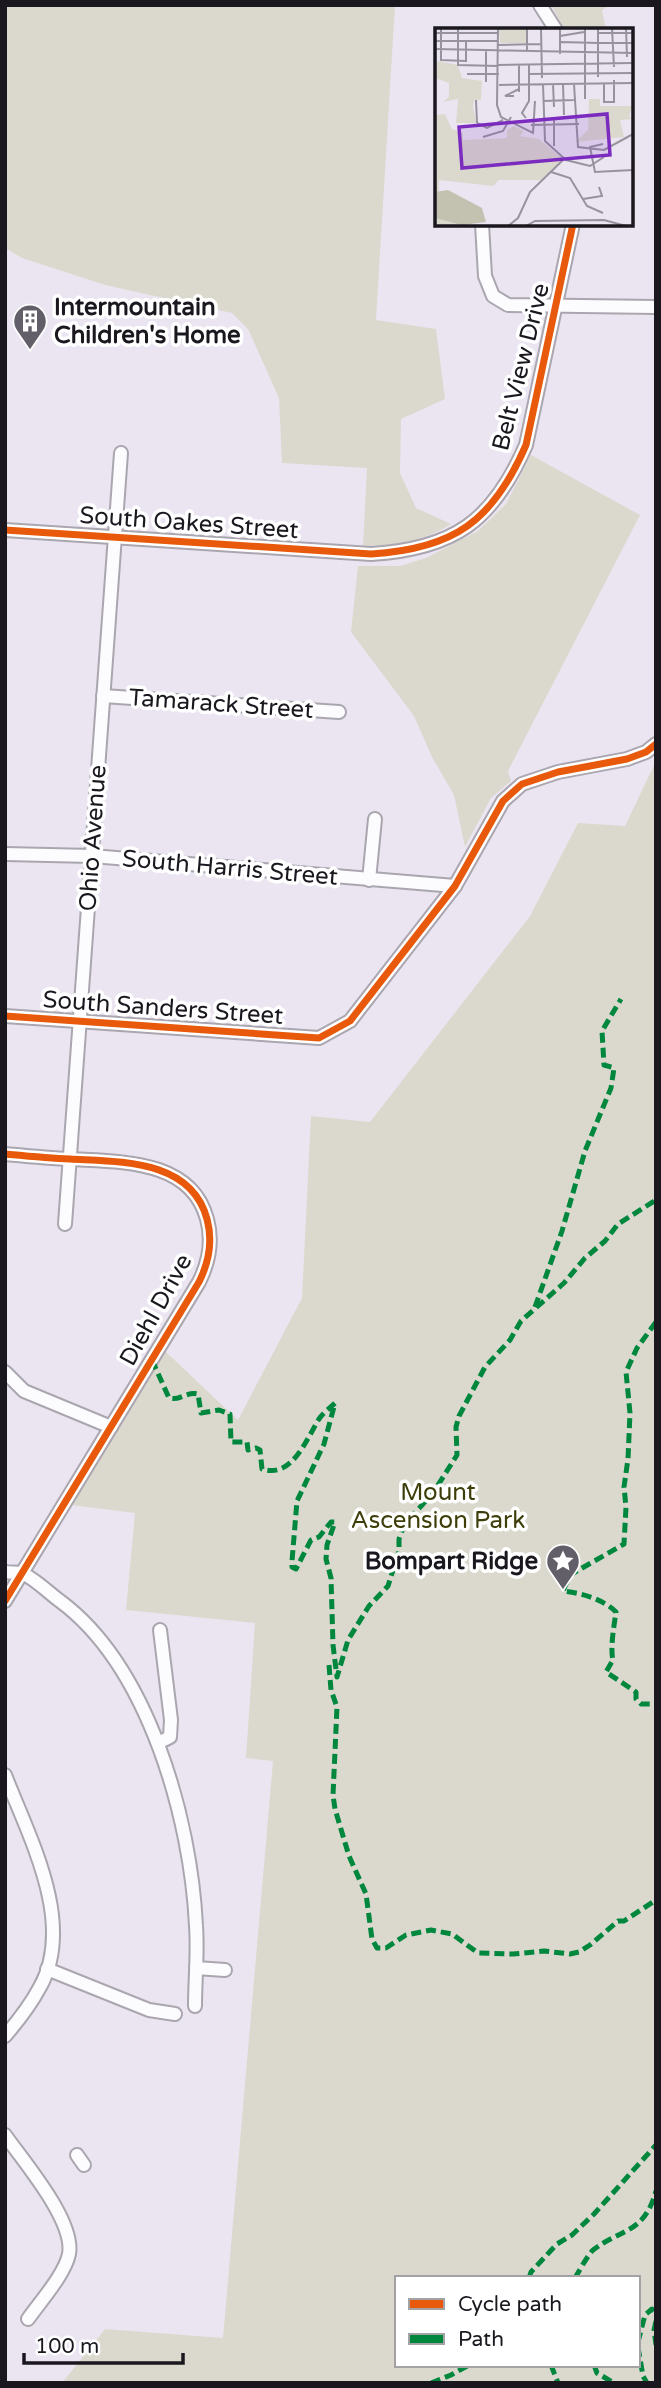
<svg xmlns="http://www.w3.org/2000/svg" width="661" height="2388" font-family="'Varela Round',sans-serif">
<rect width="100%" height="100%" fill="#ebe5f2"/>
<g fill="#dbd9ce" fill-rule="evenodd">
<path d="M5,5H395L376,320L436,329L445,399L401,419L400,473L416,508L451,524C422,542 397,545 363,546L367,468L282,463L279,398L248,329L232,313L105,285L22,258L5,248Z"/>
<polygon points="551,5 611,5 602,10 606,30 565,30"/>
<polygon points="531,455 640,515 508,771 511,781 491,798 465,847 454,795 432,757 414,716 351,632 358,566 400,566 426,558 478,531 506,504"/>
<path d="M656,761V2383H62L105,2329L223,2338L273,1761L246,1758L255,1623L126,1610L135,1513L71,1505L165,1351L238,1420L302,1298L311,1116L370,1122L530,916L578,823L625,826ZM397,2278H638V2365H397Z"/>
</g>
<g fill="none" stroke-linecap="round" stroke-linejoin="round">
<g stroke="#aaa6af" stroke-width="16">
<g id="street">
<polyline points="540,5 556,30"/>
<polyline points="482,224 485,276 493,296 508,305 656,307"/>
<path d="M5,530L371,554C454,549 493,521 526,445L573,224"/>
<polyline points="103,696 339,712"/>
<polyline points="5,854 92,856 455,886"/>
<polyline points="369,880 375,819"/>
<polyline points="5,1016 319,1038 350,1021 455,886 503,801 522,784 558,772 627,759 646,752 656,744"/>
<path d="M5,1154C27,1156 48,1158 70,1159C120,1162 191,1159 207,1219C213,1241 209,1262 199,1282L5,1601"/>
<polyline points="65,1224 121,453"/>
<polyline points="5,1372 24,1391 111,1427"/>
<path d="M5,1572C10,1573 17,1572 21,1573C32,1576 50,1594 60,1601C149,1667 191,1820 196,1926C198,1953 195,1980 195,2006"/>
<polyline points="158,1743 170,1737 171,1720 160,1630"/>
<path d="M5,1775C29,1837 76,1923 40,1987C31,2004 18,2021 5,2036"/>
<polyline points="196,1968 225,1970"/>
<polyline points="47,1969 149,2010 175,2014"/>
<path d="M5,2135C24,2162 75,2221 69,2254C65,2274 40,2302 28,2319"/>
<polyline points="77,2155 84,2165"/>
</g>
</g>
<use href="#street" stroke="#fcfbfd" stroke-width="12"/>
<g stroke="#00873e" stroke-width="5" stroke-dasharray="10 5" stroke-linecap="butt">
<polyline points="535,1307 562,1231 585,1151 611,1088 614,1068 604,1065 602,1031 621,999"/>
<path d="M656,1322L637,1348L626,1372L630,1413L628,1459L624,1487L626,1507L624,1544L570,1575L563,1591C581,1593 603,1599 616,1612C614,1626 610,1648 613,1660L606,1672L636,1692V1699L641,1704H656"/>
<path d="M152,1360L169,1398C180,1401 187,1391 198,1394L201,1413L219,1410L230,1414L231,1442H247L248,1450L256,1448L260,1450L262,1469C292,1479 306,1440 319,1419C323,1413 330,1408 335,1403L324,1444L297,1501L292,1561V1567L296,1569L311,1540L319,1537L331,1522H335L327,1545L326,1559L331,1578L333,1645L337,1677L348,1640L369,1606L388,1586L399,1551V1539L404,1525L433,1493L457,1455L456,1427L459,1416L485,1367L510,1340L521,1321L564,1283L585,1258L605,1241L618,1224L656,1200"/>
<polyline points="329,1665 331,1690 337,1707 333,1795 335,1809 349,1856 366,1894 372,1939 377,1948 386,1948 406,1935 431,1930 452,1934 478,1953 513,1954 544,1951 570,1954 579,1952 590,1945 618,1921 624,1921 656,1900"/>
<polyline points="529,2278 531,2272 557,2244 572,2235 594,2214 656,2145"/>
<path d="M575,2278C579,2271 588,2255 593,2250C622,2228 644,2234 656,2191"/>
<polyline points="656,2321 654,2330 656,2345"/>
<polyline points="638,2342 645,2315 652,2309 656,2313"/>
<polyline points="638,2347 643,2376 647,2383"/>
<polyline points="551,2365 558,2383"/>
<polyline points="594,2365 597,2373 614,2383"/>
<polyline points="431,2383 451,2375 469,2365"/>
</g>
<g stroke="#fff" stroke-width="11">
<g id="cycleway">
<path d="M5,530L371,554C454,549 493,521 526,445L573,224"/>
<polyline points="5,1016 319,1038 350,1021 455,886 503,801 522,784 558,772 627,759 646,752 656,744"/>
<path d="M5,1154C27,1156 48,1158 70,1159C120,1162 191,1159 207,1219C213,1241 209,1262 199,1282L5,1601"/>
</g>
</g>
<use href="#cycleway" stroke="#e8590c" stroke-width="7"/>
</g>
<defs>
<g id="building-pin" transform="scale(1.75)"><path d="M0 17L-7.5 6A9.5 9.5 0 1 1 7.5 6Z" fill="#635f69" stroke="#fff"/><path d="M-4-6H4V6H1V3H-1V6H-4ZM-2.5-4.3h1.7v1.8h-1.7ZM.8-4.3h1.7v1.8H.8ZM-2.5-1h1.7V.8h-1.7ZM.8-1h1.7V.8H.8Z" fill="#fff"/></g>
<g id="sight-pin" transform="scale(1.75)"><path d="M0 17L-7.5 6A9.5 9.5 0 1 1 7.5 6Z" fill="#635f69" stroke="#fff"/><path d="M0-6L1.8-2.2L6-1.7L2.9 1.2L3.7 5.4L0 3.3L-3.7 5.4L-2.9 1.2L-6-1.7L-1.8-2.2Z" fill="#fff"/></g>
</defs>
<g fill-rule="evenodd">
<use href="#building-pin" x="30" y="321"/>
<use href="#sight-pin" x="563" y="1561"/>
</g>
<g text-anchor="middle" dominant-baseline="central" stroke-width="7" stroke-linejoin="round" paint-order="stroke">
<g font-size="24" font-weight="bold" fill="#1a171f" stroke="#fff" text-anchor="start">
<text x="54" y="307">Intermountain<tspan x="54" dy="28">Children's Home</tspan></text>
<text x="538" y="1561" text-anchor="end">Bompart Ridge</text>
</g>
<g font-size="24" fill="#1a171f" stroke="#fff">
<text transform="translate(521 367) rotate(-76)">Belt View Drive</text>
<text transform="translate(189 523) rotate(4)">South Oakes Street</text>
<text transform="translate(221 704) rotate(4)">Tamarack Street</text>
<text transform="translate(93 838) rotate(-86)">Ohio Avenue</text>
<text transform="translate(230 868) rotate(5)">South Harris Street</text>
<text transform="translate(163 1008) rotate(4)">South Sanders Street</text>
<text transform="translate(156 1310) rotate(-61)">Diehl Drive</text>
</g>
<g font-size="24" fill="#3e3e0a" stroke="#fff">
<text x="438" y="1492">Mount<tspan x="438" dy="28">Ascension Park</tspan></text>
</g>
</g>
<g transform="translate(435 28)">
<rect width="198" height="198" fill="#ebe5f2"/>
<path d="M64,0H91V15H65ZM2,33L23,37L27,50L47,53L46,72H39L38,79L41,95H21L23,71L8,74L14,69V55L0,50ZM154,71H165V78H198L194,88L198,91L185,92L189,109L140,114L153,102ZM10,86L17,101L28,105V112L72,110V102L79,98L89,103L85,108L104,111L128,131L106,152H64L58,158L4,152V178L34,198H0V87Z" fill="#dbd9ce"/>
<path d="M13,162L47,180L51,194L27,197L0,190V164Z" fill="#c3c2b1"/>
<path fill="none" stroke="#97939e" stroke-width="2" d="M6,0V32L31,33V13M23,0V37L63,38M63,0L62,77L66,89L98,105L100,73M92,0V24M106,0L107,50M125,0V26M163,0V49M177,0L179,39M191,0L192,29M0,5H63M163,5H198M125,8L149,4M0,13H63M126,14L163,15M163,15H198M63,17L106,16M0,21L198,25M51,21V54M84,36V64M63,37L198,35M32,46H64M94,46L198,45M108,56L110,113L131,132L155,138L169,129M118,56L119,79M128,56L129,87M139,56L143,119L169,122L198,106M169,56V74H179V52M64,57L198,55M79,68H70L84,61M150,71V0M41,72L42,95M108,73L139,72M91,90L87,85L94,73V36M119,90V118M42,95L52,100L68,92M96,97L144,96M48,109L68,103L76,89M168,116L155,119L160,144L198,142M116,144L135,150L152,178L168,185M148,171L167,168L164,159M73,198L83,190L95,164L129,131M91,198L100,193L169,192L191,198"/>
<path fill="#7b2cbf" fill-opacity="0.15" stroke="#7b2cbf" stroke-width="3.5" d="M172,86L175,127L27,140L24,99Z"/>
<rect width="198" height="198" fill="none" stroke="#1a171f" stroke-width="3.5"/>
</g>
<rect width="661" height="2388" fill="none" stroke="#1a171f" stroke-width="14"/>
<rect x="395" y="2276" width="245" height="91" fill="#ffffff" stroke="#a3a2a5" stroke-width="2"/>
<rect x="409" y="2299" width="35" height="10" fill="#e8590c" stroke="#a3a2a5" stroke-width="2"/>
<text x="458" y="2311" font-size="21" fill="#1a171f">Cycle path</text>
<rect x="409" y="2334" width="35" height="10" fill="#00873e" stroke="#a3a2a5" stroke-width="2"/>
<text x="458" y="2346" font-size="21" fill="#1a171f">Path</text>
<path d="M24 2353v10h159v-10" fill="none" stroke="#1a171f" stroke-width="3.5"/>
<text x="35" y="2353" font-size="21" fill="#1a171f" stroke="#ffffff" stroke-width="5" paint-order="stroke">100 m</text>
</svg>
